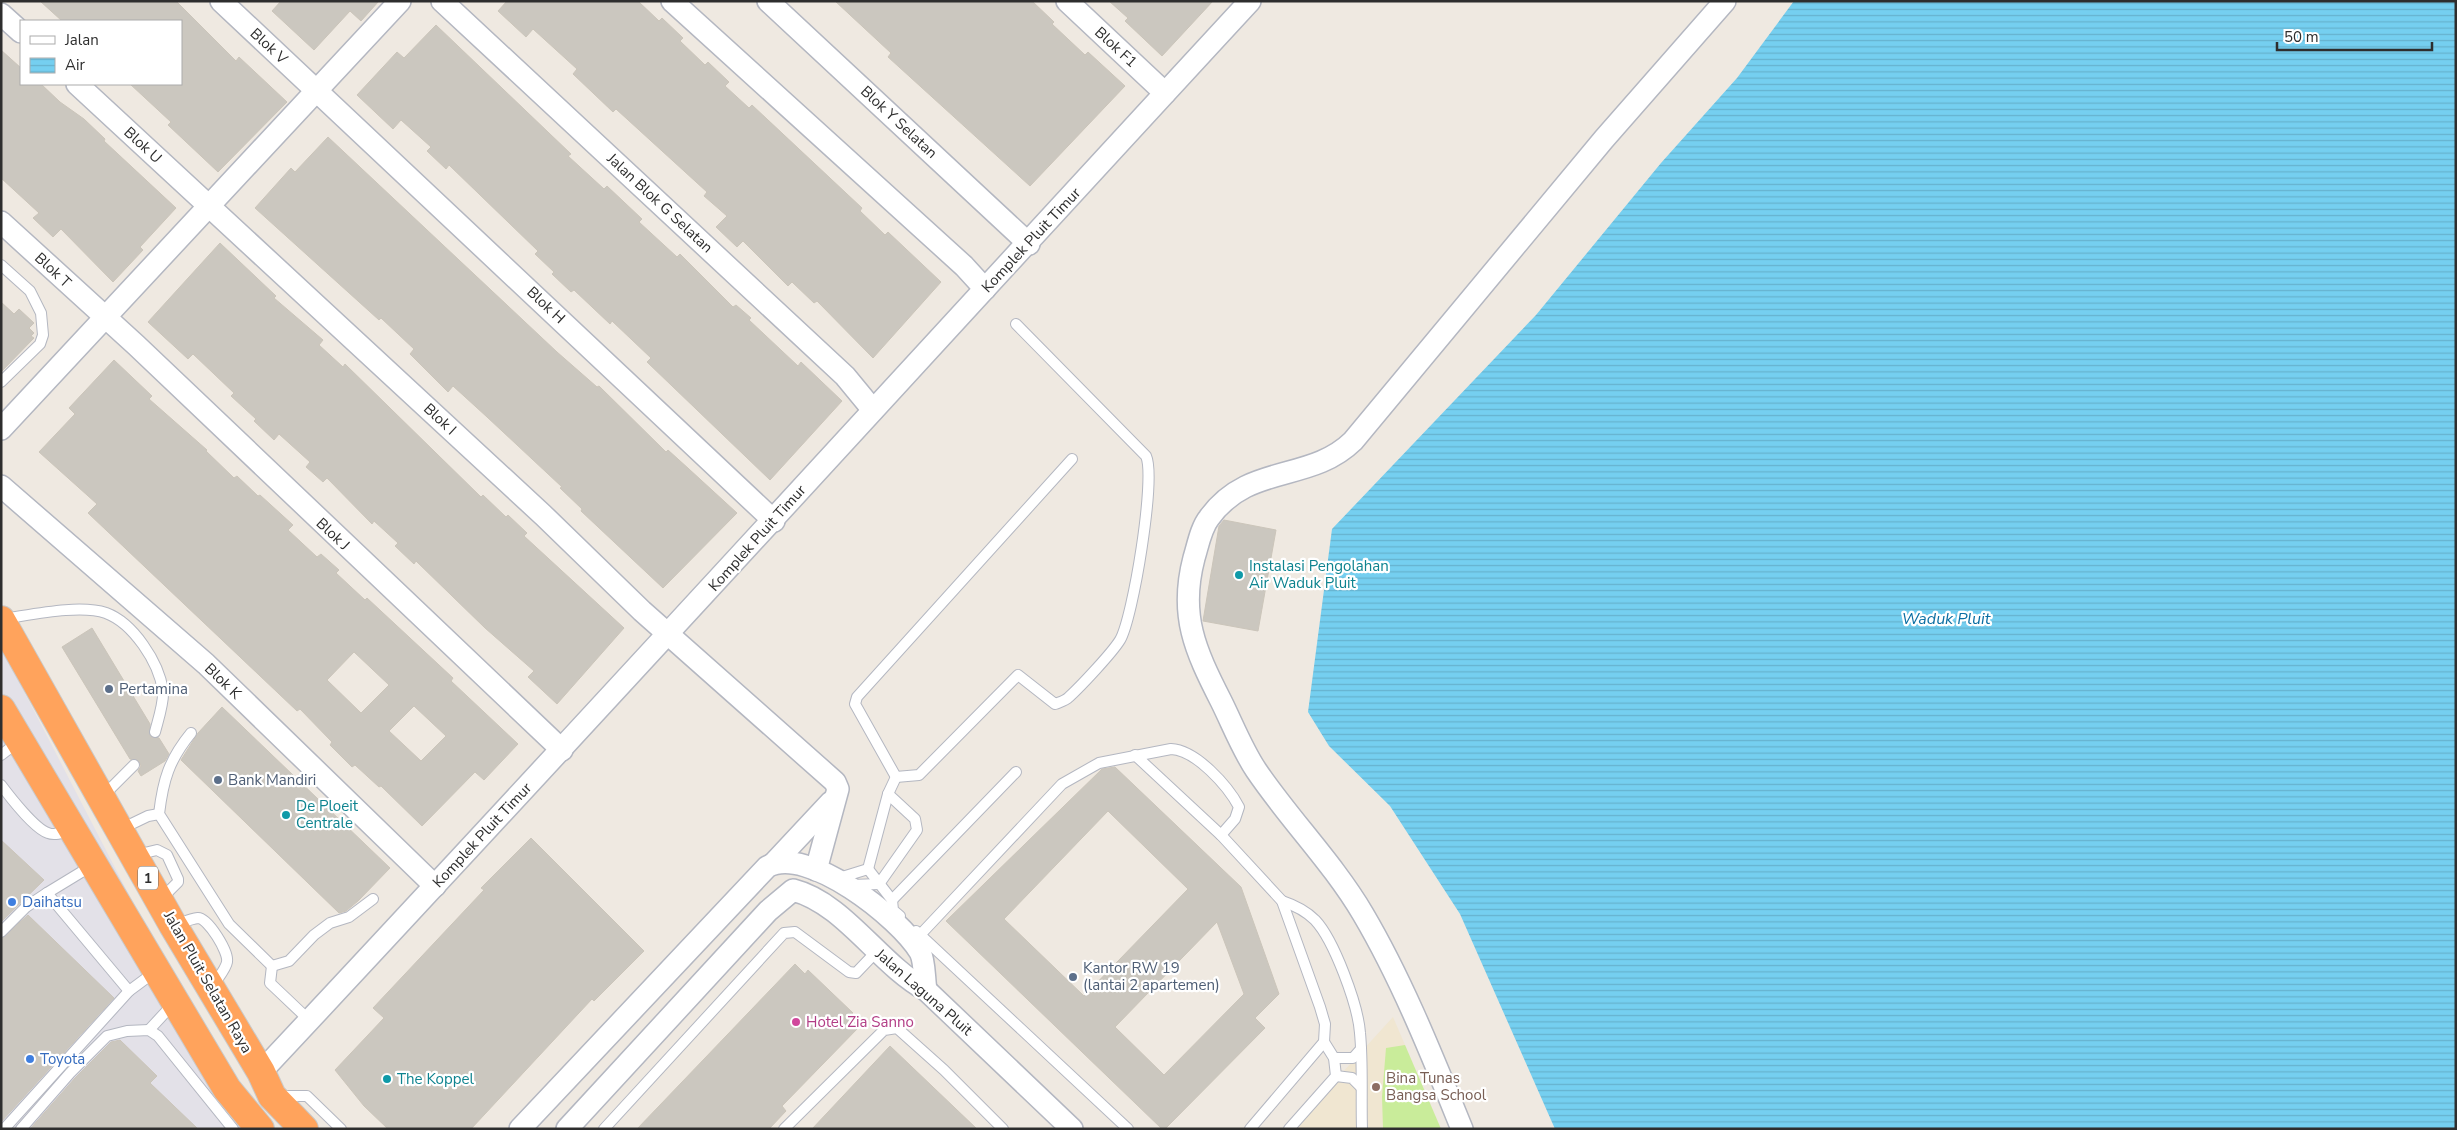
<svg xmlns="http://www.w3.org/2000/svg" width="2457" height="1130" font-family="'Nunito Sans',sans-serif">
<defs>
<pattern id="water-rules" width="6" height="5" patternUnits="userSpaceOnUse" patternTransform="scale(1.25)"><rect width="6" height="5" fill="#75cff0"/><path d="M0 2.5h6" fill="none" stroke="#66b2ce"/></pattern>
</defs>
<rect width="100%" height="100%" fill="#efe9e1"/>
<polygon fill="#e3e1e8" points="1,647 250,1129 1,1129"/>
<polygon fill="#f0e6d1" points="1393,1017 1441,1129 1291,1129"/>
<polygon fill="#c9ec9a" points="1405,1045 1441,1129 1383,1129 1382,1097 1386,1048"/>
<polygon fill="url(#water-rules)" points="1794,1 2456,1 2456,1129 1555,1129 1460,914 1390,806 1329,746 1308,712 1332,529 1536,315 1661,163 1737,78"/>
<g fill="#cbc7bf" stroke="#cbc5ba" fill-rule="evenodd">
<polygon points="40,1 176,1 236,61 239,57 287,102 218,172 168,125 171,122 130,84 181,84 181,21 62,21"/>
<polygon points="281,1 379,1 361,21 350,11 314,50 272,11"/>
<polygon points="507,1 638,1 659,21 662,18 683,38 680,41 705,65 708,62 729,82 725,86 749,108 752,105 862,208 860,211 885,235 888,232 941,282 873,358 817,301 814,303 792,282 788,286 743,241 737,247 716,227 727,216 704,196 707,192 616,109 613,112 573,74 577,69 533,29 526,37 498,11"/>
<polygon points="835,1 1032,1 1054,22 1052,24 1085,55 1088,52 1125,86 1030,186 888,57 891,53"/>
<polygon points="1109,1 1213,1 1162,56 1125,21 1128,18"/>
<polygon points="436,25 571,154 568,156 604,189 607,186 642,219 639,222 677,257 680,254 733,307 736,305 751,318 749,320 798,366 801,362 842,401 770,480 647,362 651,358 612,321 610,324 574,290 571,292 552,274 554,272 535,254 538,251 449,165 446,169 427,151 431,147 401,120 393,129 357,95 397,52 404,58"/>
<polygon points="1,50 21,68 21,84 41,84 60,102 84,119 105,139 104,141 176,208 140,247 143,250 113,282 61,229 53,237 33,218 39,213 1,178"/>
<polygon points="328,137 557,352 597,387 599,386 666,452 668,450 689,469 737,513 663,588 581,511 582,509 560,488 562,487 487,417 453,386 448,392 410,354 414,349 381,318 379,320 255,208 291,168 295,172"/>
<polygon points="220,243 276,296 274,298 323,340 319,345 343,367 345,364 481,497 483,495 506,517 508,515 527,533 524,536 624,628 557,704 528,677 534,671 485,628 416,561 414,564 395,546 398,543 374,521 372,524 327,478 323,482 306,467 310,462 279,434 274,440 254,421 256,419 231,396 234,393 193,354 188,359 148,322"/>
<polygon points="1,302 14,314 19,309 34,323 29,328 34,333 31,336 34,338 1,372"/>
<path d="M114,360L152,396L149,399L207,450L206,451L234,478L237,476L258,496L260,495L293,525L288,530L317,557L321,554L339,570L336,573L365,600L367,598L453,678L451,681L518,744L484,780L475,772L422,826L381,786L379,787L355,765L352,767L330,745L332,742L300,709L297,711L88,513L97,504L39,452L75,414L69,408ZM354,652L389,685L361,713L327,680ZM414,706L446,736L421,761L389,731Z"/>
<polygon points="1224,520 1276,530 1258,631 1203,621 1219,526"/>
<polygon points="92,628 150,724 150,736 159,738 169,754 165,761 141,776 138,771 141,766 139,761 130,759 62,647"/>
<polygon points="222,707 390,868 358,901 346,911 339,913 181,760 198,733"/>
<path d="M1115,767L1241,887L1279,994L1255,1018L1265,1028L1165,1129H1162L946,921L1102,769ZM1108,811L1188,889L1084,996L1004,919ZM1217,922L1244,994L1164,1075L1115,1027Z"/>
<polygon points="531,838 644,951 594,1001 592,999 471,1129 388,1129 364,1106 335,1070 384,1018 373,1008 484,890 481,888"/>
<polygon points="1,840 44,880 1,922"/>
<polygon points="28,915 114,998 1,1122 1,939"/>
<polygon points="795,964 805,974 808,970 853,1013 849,1017 859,1027 782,1106 786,1111 769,1129 637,1129"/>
<polygon points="120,1040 157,1076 150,1083 198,1129 30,1129 75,1078 111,1042"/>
<polygon points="890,1046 977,1129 812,1129"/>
</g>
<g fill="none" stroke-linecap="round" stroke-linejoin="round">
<g stroke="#b4b7c1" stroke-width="12">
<g id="lane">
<polyline points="1,265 30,291 41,313 43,335 40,344 1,382"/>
<path d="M2,619C31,615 79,604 106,613C133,623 159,662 163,691C164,703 158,720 155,732"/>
<path d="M191,733C169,760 163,780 159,814L229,924L272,966"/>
<polyline points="1,755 18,742"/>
<polyline points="1135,755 1221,835 1282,901 1320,1007 1325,1024 1324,1042 1250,1129"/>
<path d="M896,777L919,775L1018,675L1055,704C1060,702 1065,701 1069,697C1080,687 1112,653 1120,640C1133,618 1156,478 1146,456L1016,324"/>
<polyline points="896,777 855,704 857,697 1072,459"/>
<path d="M1,785C10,797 35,829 48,833C55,836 65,832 72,830"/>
<polyline points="103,796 134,765"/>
<polyline points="121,829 148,816 159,814"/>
<polyline points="136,855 157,850 167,855 178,879 178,882 160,900"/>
<polyline points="93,865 47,893 129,991 156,971"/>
<polyline points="868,869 892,900 893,910 900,916"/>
<polyline points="868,869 888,794 896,777"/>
<polyline points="839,878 868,869"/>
<polyline points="852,885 879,884 917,830 915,819 888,794"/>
<polyline points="892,900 1016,772"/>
<path d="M1282,901C1294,905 1306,911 1315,920C1334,940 1358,1005 1360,1033C1363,1065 1361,1097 1362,1129"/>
<path d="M174,925C181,923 190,919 198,918C208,918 229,952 227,962C226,969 217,979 213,986"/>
<polyline points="916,931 1128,1129"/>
<polyline points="1,932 26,907 47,893"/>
<path d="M920,935L1062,784L1099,763L1171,749C1196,750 1228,786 1239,807L1235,819L1221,835"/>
<polyline points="272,966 289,961 314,935 330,923 349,917 373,899"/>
<polyline points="272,966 270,983 309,1020"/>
<polyline points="149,1030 174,1003"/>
<polyline points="1334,1058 1353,1058 1361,1049"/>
<polyline points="1336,1076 1352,1078 1361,1087"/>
<polyline points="278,1096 307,1096 341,1129"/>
<polyline points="4,1129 129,991"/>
<polyline points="21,1129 70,1073 107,1036 127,1031 149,1030 158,1036 233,1129"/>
<polyline points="604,1129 784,933 795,932 849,972 856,973 877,951"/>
<polyline points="784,1129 884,1030 897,1028 944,1070 1003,1129"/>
<polyline points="1289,1129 1336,1076 1334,1058 1324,1042"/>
</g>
</g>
<g stroke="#b4b7c1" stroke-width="24">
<g id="street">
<polyline points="221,1 774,521"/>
<polyline points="442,1 845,376 873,410"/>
<polyline points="672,1 964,266 985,289"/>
<polyline points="768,1 1029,244"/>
<polyline points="1067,1 1165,93"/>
<polyline points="1,14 21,32"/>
<polyline points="77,84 543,515 642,611 835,782 838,789 816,870"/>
<polyline points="1,222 136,345 562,750"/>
<polyline points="1,429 400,1"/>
<polyline points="1,486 206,664 435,886"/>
<polyline points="774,863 831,802"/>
<path d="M261,1072C593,718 920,358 1250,1"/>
<path d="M520,1129L767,867C807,844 900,918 920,952C925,961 924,979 926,990"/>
<path d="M567,1129L768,911L793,890C844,903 879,964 926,990L1072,1129"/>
<path d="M1462,1129C1433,1058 1402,980 1363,914C1333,863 1289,819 1256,770C1242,749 1232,723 1221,701C1195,650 1179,615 1194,558C1198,545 1201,528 1209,518C1248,463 1310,483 1353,441L1604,139L1725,1"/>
</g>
</g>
<g stroke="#c9c9c9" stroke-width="30">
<g id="highway">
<polyline points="1,620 173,925 261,1072 272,1096 304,1129"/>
<polyline points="1,709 227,1089 260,1129"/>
</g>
</g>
<use href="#lane" stroke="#fff" stroke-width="10"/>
<use href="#street" stroke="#fff" stroke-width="21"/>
<use href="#highway" stroke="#ffa35c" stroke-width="28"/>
</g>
<g fill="#0f9aa8" stroke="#fff" stroke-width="2">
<circle cx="1239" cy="575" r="5"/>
<circle cx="286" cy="815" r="5"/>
<circle cx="387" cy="1079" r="5"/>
</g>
<g fill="#5c6f8a" stroke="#fff" stroke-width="2">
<circle cx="109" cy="689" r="5"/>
<circle cx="218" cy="780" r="5"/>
<circle cx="1073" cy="977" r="5"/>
</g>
<g fill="#3f7fe0" stroke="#fff" stroke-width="2">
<circle cx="12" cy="902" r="5"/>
<circle cx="30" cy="1059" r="5"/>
</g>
<circle fill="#d1479c" stroke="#fff" stroke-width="2" cx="796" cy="1022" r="5"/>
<circle fill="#8d6e63" stroke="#fff" stroke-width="2" cx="1376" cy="1087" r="5"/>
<g text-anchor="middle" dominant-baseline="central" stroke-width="4.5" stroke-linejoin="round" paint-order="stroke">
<rect fill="#fff" stroke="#6d6d6d" stroke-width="1" x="138" y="866.5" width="20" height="23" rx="4"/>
<g font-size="14" font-weight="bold" fill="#2e2e2e">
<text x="148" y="878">1</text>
</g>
<g font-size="15" fill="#2e2e2e" stroke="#fff">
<text transform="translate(269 46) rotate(43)">Blok V</text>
<text transform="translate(1116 47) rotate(43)">Blok F1</text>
<text transform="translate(899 122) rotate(43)">Blok Y Selatan</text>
<text transform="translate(143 145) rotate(43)">Blok U</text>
<text transform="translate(660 203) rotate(43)">Jalan Blok G Selatan</text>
<text transform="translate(1031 240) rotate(-47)">Komplek Pluit Timur</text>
<text transform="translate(53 270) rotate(43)">Blok T</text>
<text transform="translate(546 305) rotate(43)">Blok H</text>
<text transform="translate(440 419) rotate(43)">Blok I</text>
<text transform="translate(333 534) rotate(43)">Blok J</text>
<text transform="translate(757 538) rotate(-48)">Komplek Pluit Timur</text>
<text transform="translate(223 681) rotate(44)">Blok K</text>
<text transform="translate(482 835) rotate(-47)">Komplek Pluit Timur</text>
<text transform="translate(208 982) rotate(60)">Jalan Pluit Selatan Raya</text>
<text transform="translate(924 992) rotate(41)">Jalan Laguna Pluit</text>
</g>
<g font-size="15" fill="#0d838f" stroke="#fff" text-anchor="start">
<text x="1249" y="566">Instalasi Pengolahan<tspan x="1249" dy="17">Air Waduk Pluit</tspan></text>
<text x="296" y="806">De Ploeit<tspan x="296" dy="17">Centrale</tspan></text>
<text x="397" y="1079">The Koppel</text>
</g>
<g font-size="15" fill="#4e5e75" stroke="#fff" text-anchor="start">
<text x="119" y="689">Pertamina</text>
<text x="228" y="780">Bank Mandiri</text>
<text x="1083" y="968">Kantor RW 19<tspan x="1083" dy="17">(lantai 2 apartemen)</tspan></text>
</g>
<g font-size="15" fill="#366cbe" stroke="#fff" text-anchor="start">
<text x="22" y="902">Daihatsu</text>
<text x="40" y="1059">Toyota</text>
</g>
<g font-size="15" fill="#b23c85" stroke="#fff" text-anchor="start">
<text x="806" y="1022">Hotel Zia Sanno</text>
</g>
<g font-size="15" fill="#785e54" stroke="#fff" text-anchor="start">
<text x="1386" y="1078">Bina Tunas<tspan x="1386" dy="17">Bangsa School</tspan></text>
</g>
<g font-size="16" font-style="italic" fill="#0d6fa3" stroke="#fff">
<text x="1946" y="619">Waduk Pluit</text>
</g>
</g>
<rect width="2457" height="1130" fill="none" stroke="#2e2e2e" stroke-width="5"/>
<rect x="20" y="20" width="162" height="65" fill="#ffffff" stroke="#ababab"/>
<rect x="30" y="36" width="25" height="8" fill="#ffffff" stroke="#ababab"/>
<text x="65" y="45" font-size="15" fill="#2e2e2e">Jalan</text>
<rect x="30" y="58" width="25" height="15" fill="url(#water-rules)" stroke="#ababab"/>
<text x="65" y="70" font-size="15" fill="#2e2e2e">Air</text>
<path d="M2277 42v8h155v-8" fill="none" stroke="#2e2e2e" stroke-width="2.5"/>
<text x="2284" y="42" font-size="15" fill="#2e2e2e" stroke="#ffffff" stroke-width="4" paint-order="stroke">50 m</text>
</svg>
